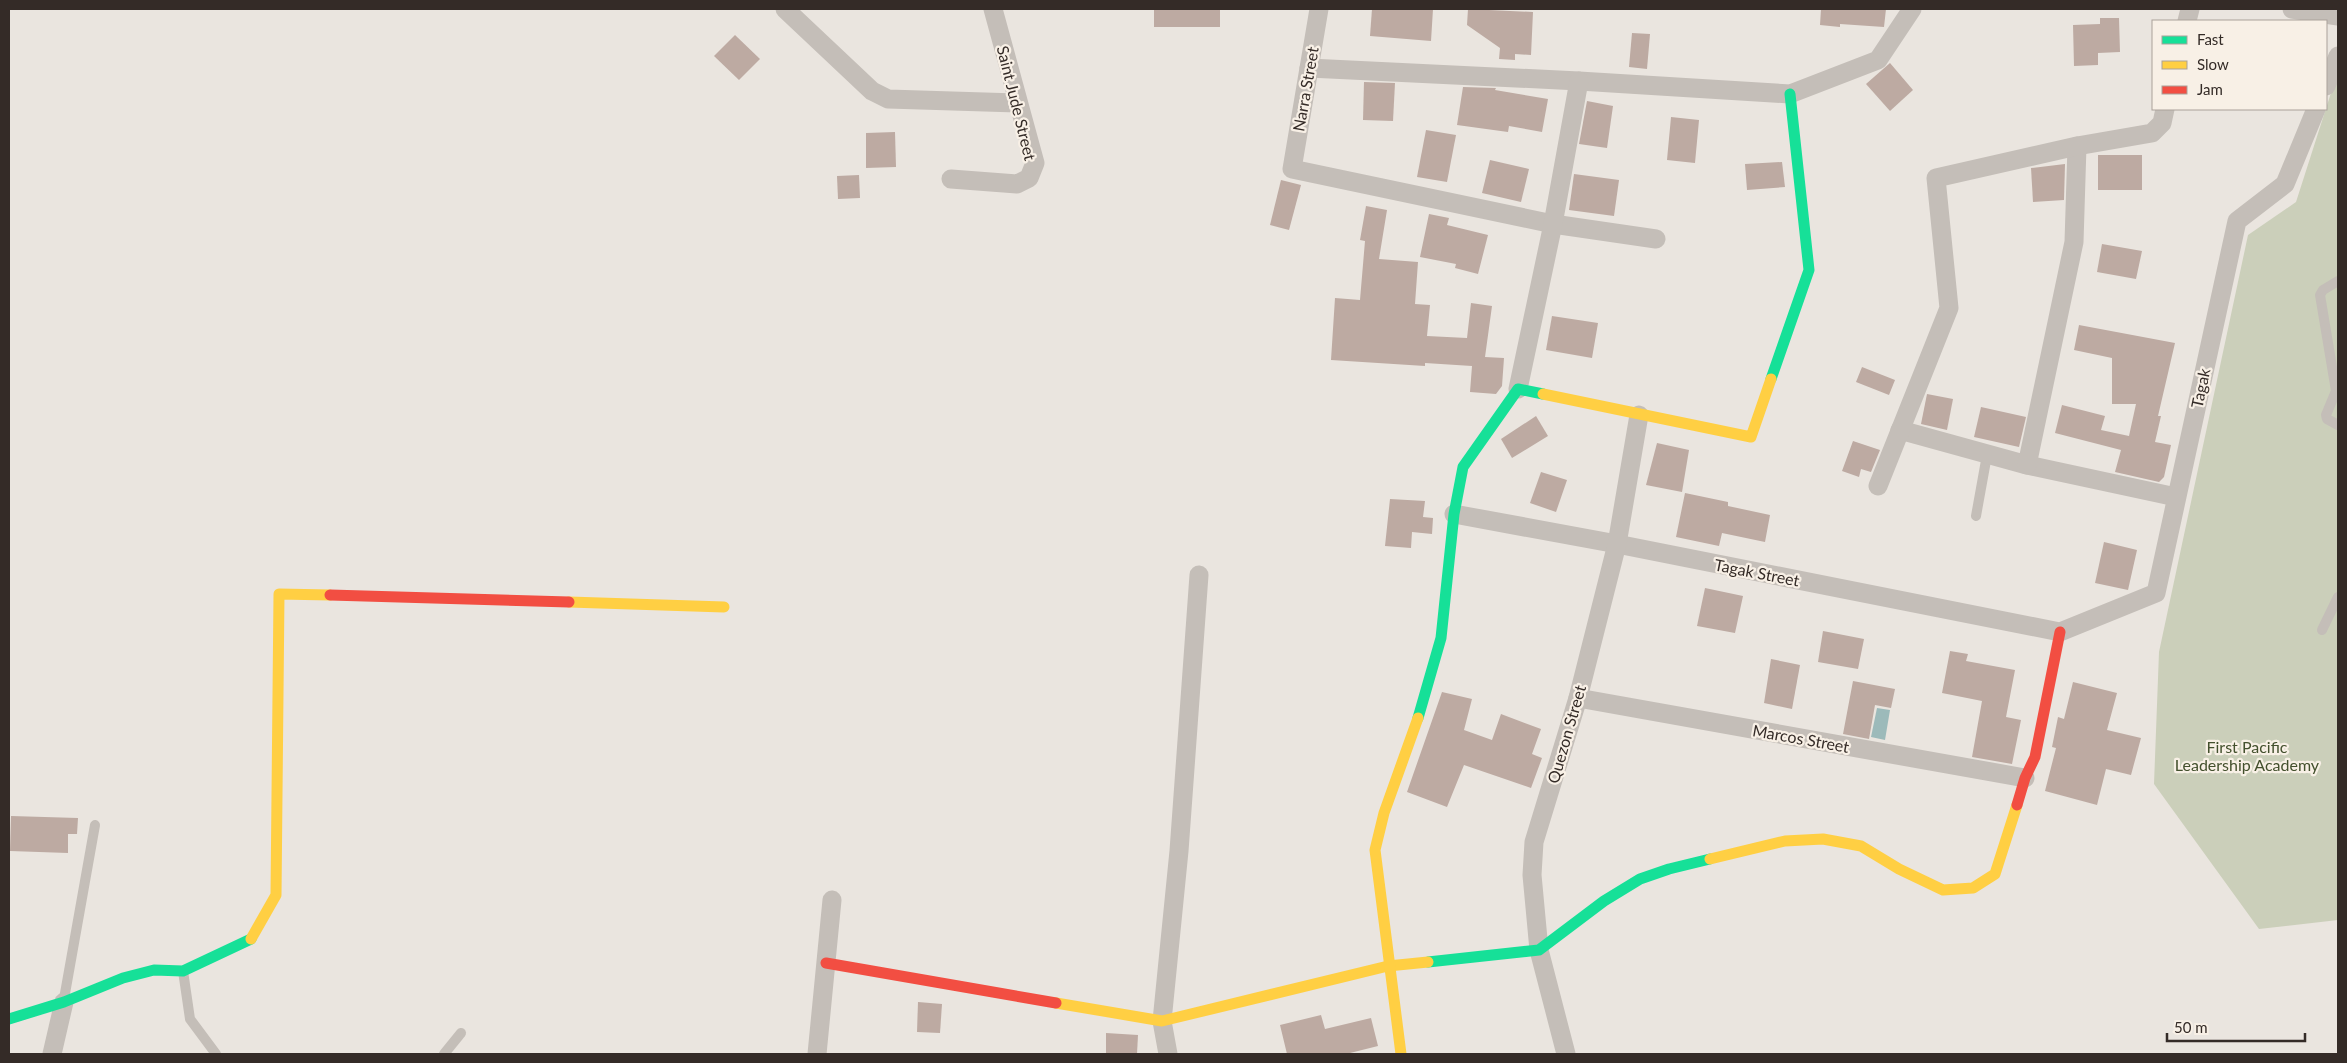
<svg xmlns="http://www.w3.org/2000/svg" width="2347" height="1063" font-family="Lato,sans-serif">
<rect width="100%" height="100%" fill="#eae5df"/>
<polygon fill="#cbcfba" points="2338,71 2338,920 2259,929 2154,784 2159,652 2248,235 2296,202"/>
<polygon fill="#9cbaba" points="1877,708 1890,710 1885,740 1871,737"/>
<g fill="#bdaaa2">
<rect x="1154" y="9" width="66" height="18"/>
<polygon points="1372,9 1433,9 1431,41 1370,36"/>
<polygon points="1468,9 1533,12 1531,55 1515,54 1515,60 1499,59 1500,48 1467,25"/>
<polygon points="1821,9 1886,9 1884,27 1840,24 1840,27 1820,25"/>
<polygon points="2100,18 2119,18 2120,52 2098,53 2098,65 2074,66 2073,25 2100,24"/>
<polygon points="1632,33 1650,34 1647,69 1629,67"/>
<polygon points="735,35 760,59 739,80 714,56"/>
<polygon points="1890,63 1913,90 1890,111 1866,84"/>
<polygon points="1364,82 1395,83 1393,121 1363,120"/>
<polygon points="1463,87 1496,88 1495,90 1548,99 1542,132 1509,126 1508,132 1457,125"/>
<polygon points="1587,101 1613,106 1607,148 1579,144"/>
<polygon points="1671,117 1699,120 1695,163 1667,160"/>
<polygon points="1426,130 1456,135 1447,182 1417,177"/>
<polygon points="895,132 896,167 866,168 866,133"/>
<rect x="2098" y="155" width="44" height="35"/>
<polygon points="1490,160 1529,169 1521,202 1482,193"/>
<polygon points="1782,162 1785,187 1747,190 1745,164"/>
<polygon points="2065,164 2064,200 2033,202 2031,168"/>
<polygon points="1574,174 1619,180 1614,216 1569,210"/>
<polygon points="859,175 860,198 838,199 837,176"/>
<polygon points="1281,180 1301,185 1289,230 1270,225"/>
<polygon points="1366,206 1387,210 1379,259 1418,262 1415,304 1430,305 1427,336 1467,338 1471,303 1492,306 1485,357 1504,358 1502,386 1496,394 1470,392 1472,366 1425,363 1425,366 1331,360 1335,298 1360,300 1365,241 1360,240"/>
<polygon points="1429,214 1449,218 1447,225 1488,235 1478,274 1455,268 1456,264 1420,257"/>
<polygon points="2102,244 2142,251 2136,279 2097,272"/>
<polygon points="1552,316 1598,323 1592,358 1546,350"/>
<polygon points="2079,325 2175,343 2158,416 2161,416 2155,442 2171,445 2164,477 2159,482 2115,472 2121,450 2055,433 2062,405 2105,416 2101,430 2129,436 2136,404 2112,404 2112,358 2074,350"/>
<polygon points="1862,367 1895,380 1889,395 1856,382"/>
<polygon points="1927,394 1953,399 1947,430 1921,424"/>
<polygon points="1981,407 2026,417 2019,447 1974,437"/>
<polygon points="1536,416 1548,436 1512,458 1501,439"/>
<polygon points="1853,441 1880,450 1871,472 1861,469 1859,477 1842,471"/>
<polygon points="1657,443 1689,450 1682,492 1646,485"/>
<polygon points="1541,472 1567,480 1556,512 1530,503"/>
<polygon points="1685,493 1728,502 1728,506 1770,515 1765,542 1722,533 1719,546 1676,537"/>
<polygon points="1390,499 1425,501 1423,517 1433,518 1432,534 1412,532 1411,548 1385,546"/>
<polygon points="2104,542 2137,550 2128,590 2095,583"/>
<polygon points="1705,588 1743,596 1735,633 1697,626"/>
<polygon points="1823,631 1864,639 1858,669 1818,662"/>
<polygon points="1950,651 1968,654 1966,661 2015,670 2006,717 2021,720 2012,764 1972,757 1982,701 1942,693"/>
<polygon points="1771,659 1800,665 1792,709 1764,703"/>
<polygon points="1853,681 1895,689 1891,708 1875,705 1869,739 1843,734"/>
<polygon points="2073,682 2117,693 2107,730 2141,738 2131,775 2106,769 2097,805 2045,791 2056,748 2052,747 2058,717 2064,719"/>
<polygon points="1442,692 1472,699 1464,730 1492,740 1501,714 1541,729 1532,754 1542,758 1531,788 1464,765 1447,807 1407,792"/>
<polygon points="11,816 78,818 77,834 68,834 68,853 10,851"/>
<polygon points="918,1002 942,1004 940,1033 917,1032"/>
<polygon points="1321,1015 1325,1029 1371,1018 1378,1046 1346,1054 1287,1054 1280,1025"/>
<polygon points="1106,1033 1138,1035 1137,1054 1106,1054"/>
</g>
<g fill="none" stroke-linecap="round" stroke-linejoin="round">
<g stroke="#c4beb8" stroke-width="10">
<polyline points="2338,281 2323,290 2320,295 2336,391 2326,415 2327,419 2338,425"/>
<polyline points="1976,516 1987,455"/>
<polyline points="2322,630 2338,597"/>
<polyline points="183,971 190,1019 216,1054"/>
<polyline points="64,999 95,825"/>
<polyline points="444,1054 461,1033"/>
</g>
<g stroke="#c4beb8" stroke-width="19">
<polyline points="785,9 872,91 888,99 1017,103"/>
<polyline points="1319,9 1292,169 1553,224 1656,239"/>
<polyline points="2292,9 2338,16"/>
<polyline points="2187,21 2190,9"/>
<polyline points="1309,68 1579,81 1790,94 1878,60 1912,9"/>
<polyline points="2326,86 2338,56"/>
<polyline points="951,179 1017,184 1029,178 1035,163 993,9"/>
<polyline points="1518,389 1553,224 1579,81"/>
<polyline points="1900,430 2027,465 2176,497"/>
<polyline points="2027,465 2074,242 2077,146"/>
<polyline points="1878,486 1949,308 1936,178 2077,146 2152,133 2162,123 2165,109"/>
<polyline points="1454,514 1617,544 2060,632 2156,593 2237,221 2285,184 2316,109"/>
<polyline points="1578,698 2025,778"/>
<polyline points="52,1054 64,1002"/>
<polyline points="817,1054 832,900"/>
<polyline points="1168,1054 1162,1021 1179,851 1199,575"/>
<polyline points="1566,1054 1539,950 1532,875 1534,842 1578,698 1617,544 1639,415"/>
</g>
<g stroke="#16e098" stroke-width="11">
<polyline points="1771,379 1809,270 1790,94"/>
<polyline points="1418,718 1441,638 1454,514 1463,467 1518,389 1543,394"/>
<polyline points="1428,962 1539,950 1604,901 1640,879 1669,869 1710,859"/>
<polyline points="9,1019 64,1002 123,978 154,970 183,971 251,939"/>
</g>
<g stroke="#ffcf43" stroke-width="11">
<polyline points="1543,394 1751,437 1771,379"/>
<polyline points="569,602 724,607"/>
<polyline points="1710,859 1785,841 1823,839 1861,846 1899,869 1943,890 1973,888 1995,874 2017,805"/>
<polyline points="251,939 276,895 279,594 330,595"/>
<polyline points="1056,1003 1162,1021 1388,966 1428,962"/>
<polyline points="1401,1054 1375,850 1384,813 1418,718"/>
</g>
<g stroke="#f24e42" stroke-width="11">
<polyline points="330,595 569,602"/>
<polyline points="2017,805 2025,778 2035,757 2060,632"/>
<polyline points="826,963 1056,1003"/>
</g>
</g>
<g text-anchor="middle" dominant-baseline="central" stroke-width="4.5" stroke-linejoin="round" paint-order="stroke">
<g font-size="16" fill="#342b27" stroke="#f8f0e6">
<text transform="translate(1305 89) rotate(-80)">Narra Street</text>
<text transform="translate(1017 103) rotate(76)">Saint Jude Street</text>
<text transform="translate(2200 388) rotate(-78)">Tagak</text>
<text transform="translate(1757 572) rotate(11)">Tagak Street</text>
<text transform="translate(1566 734) rotate(-74)">Quezon Street</text>
<text transform="translate(1801 738) rotate(10)">Marcos Street</text>
</g>
<g font-size="16" fill="#43502d" stroke="#f8f0e6">
<text x="2247" y="746">First Pacific<tspan x="2247" dy="18">Leadership Academy</tspan></text>
</g>
</g>
<rect width="2347" height="1063" fill="none" stroke="#342b27" stroke-width="20"/>
<rect x="2152" y="20" width="175" height="90" fill="#f8f0e6" stroke="#aaa19a"/>
<rect x="2162" y="36" width="25" height="8" fill="#16e098" stroke="#aaa19a"/>
<text x="2197" y="45" font-size="15" fill="#342b27">Fast</text>
<rect x="2162" y="61" width="25" height="8" fill="#ffcf43" stroke="#aaa19a"/>
<text x="2197" y="70" font-size="15" fill="#342b27">Slow</text>
<rect x="2162" y="86" width="25" height="8" fill="#f24e42" stroke="#aaa19a"/>
<text x="2197" y="95" font-size="15" fill="#342b27">Jam</text>
<path d="M2167 1033v8h138v-8" fill="none" stroke="#342b27" stroke-width="2.5"/>
<text x="2174" y="1033" font-size="15" fill="#342b27" stroke="#f8f0e6" stroke-width="4" paint-order="stroke">50 m</text>
</svg>
